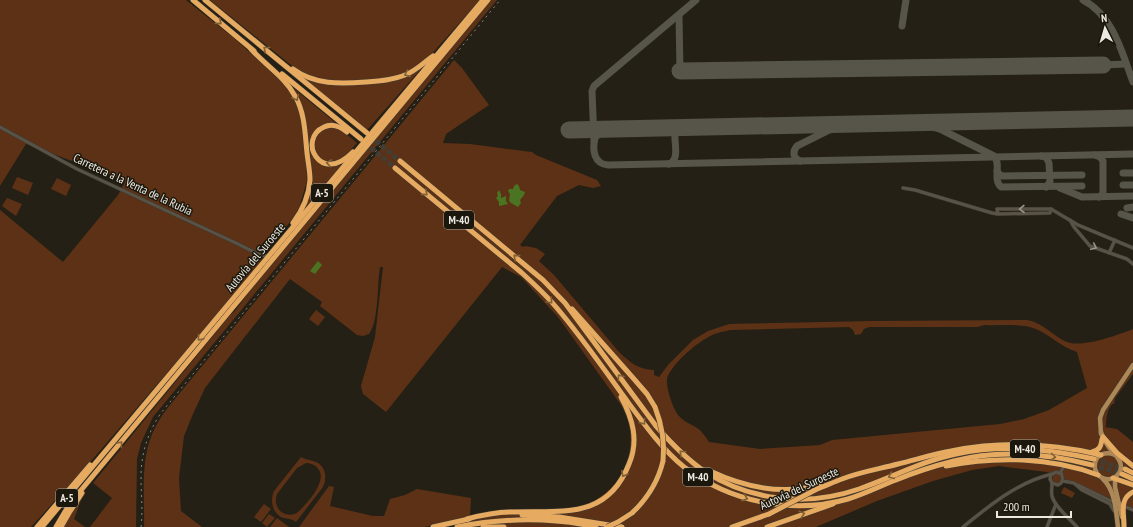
<svg xmlns="http://www.w3.org/2000/svg" width="1133" height="527" font-family="'PT Sans Narrow',sans-serif">
<rect width="100%" height="100%" fill="#242015"/>
<g fill="#5d3115" fill-rule="evenodd">
<polygon points="0,0 186,0 235,39 282,82 294,98 300,115 306,160 307,181 299,208 294,217 265,253 257,268 92,460 31,527 0,527 0,210 63,262 118,195 125,182 121,179 26,144 0,186"/>
<polygon points="210,0 480,0 429,57 411,70 394,77 345,82 318,79 296,69"/>
<polygon points="491,0 497,0 153,417 141,443 137,459 136,527 90,527 112,498 93,483 230,315 235,311 249,292"/>
<polygon points="429,60 367,130 303,78 328,85 339,86 395,81 418,71"/>
<path d="M454,60L462,68L489,105L446,134L443,143L470,144L532,152L536,155L597,180L601,186L593,188L579,185L557,196L520,245L523,247L525,246L536,248L545,254L539,261L554,275L619,352C631,363 637,369 654,370V375L659,377L668,365L693,340L708,331L729,324L872,321L1027,320C1046,324 1052,336 1067,342C1083,348 1118,335 1133,329V374L1115,398L1114,404H1112C1107,410 1106,419 1106,426L1105,427L1117,429L1133,442V508L1062,478L1059,483H1054L1052,479L1054,475L1047,472L999,466L972,470L933,481L877,501L816,527H470L469,516L425,527H299L329,486L334,487L330,506L373,516H384L390,499L405,495L417,489L471,498L470,516L482,513C500,513 519,512 537,511C553,510 571,511 586,505C605,497 623,479 628,459C633,439 631,423 621,405L558,317L521,277L502,267L386,412L363,394L361,386L375,337L383,267H380C377,284 379,321 369,334L363,336L357,335L320,306L322,302L290,279L205,388L193,414L184,436L179,478L181,511L202,527H144C145,493 139,457 156,426C160,418 165,411 170,405ZM985,325C999,326 1023,323 1036,329C1050,335 1061,347 1077,352L1087,388L1049,410L1024,419L1000,424L832,440L820,445L760,449L709,442C705,436 702,431 697,428C691,424 684,422 679,416C673,409 666,388 667,379C670,366 695,344 707,338C714,333 722,332 730,330L849,327L853,330L855,335L861,334L864,329L869,327H977Z"/>
<path d="M292,87L337,124C298,121 306,169 332,167C334,167 338,165 341,165H342L305,210V208C307,198 311,187 311,177C313,145 301,116 292,87Z"/>
<path d="M330,127C341,129 349,136 357,143C352,148 347,157 340,160C319,172 301,137 330,127Z"/>
<polygon points="17,177 33,183 28,195 12,188"/>
<polygon points="57,178 71,185 66,196 51,189"/>
<polygon points="7,198 22,204 16,216 2,206"/>
<polygon points="316,310 325,317 318,326 309,319"/>
<path d="M301,457C306,460 308,459 313,461C325,464 328,476 323,487L296,522C291,518 286,519 281,517C272,512 270,500 274,491ZM306,463C311,463 316,465 319,470C327,482 306,505 297,513C284,519 272,508 277,494L297,468Z"/>
<polygon points="1064,487 1075,493 1072,498 1061,493"/>
<polygon points="83,495 74,519 85,527 63,527"/>
<polygon points="264,504 271,509 261,522 254,517"/>
<polygon points="269,514 275,518 267,527 262,523"/>
<polygon points="277,518 289,527 270,527"/>
</g>
<g fill="#4b7422">
<polygon points="517,184 519,186 520,190 525,192 524,195 520,200 521,203 518,207 511,203 509,201 510,194 508,191 509,189 513,189 514,186"/>
<polygon points="499,190 501,194 501,198 506,196 506,201 508,204 499,206 499,202 496,198 498,196 497,193"/>
<polygon points="318,261 322,265 315,274 310,271"/>
</g>
<g fill="none" stroke-linecap="round" stroke-linejoin="round">
<g stroke="#575449" stroke-width="7">
<path d="M1083,0C1113,15 1122,53 1133,82"/>
<polyline points="679,15 680,71"/>
<polyline points="902,26 906,0"/>
<polyline points="1103,65 1126,64"/>
<path d="M918,123L940,129L994,156C1002,164 992,179 1001,187L1082,186"/>
<path d="M606,130L600,132L595,138C592,150 594,164 608,165L1133,154"/>
<polyline points="594,141 592,91 594,86 696,0"/>
<polyline points="1095,155 1100,157 1103,161 1103,192 1102,195 1099,197"/>
<polyline points="1041,156 1046,157 1049,163 1050,182 1046,187"/>
<path d="M800,161C793,158 792,152 797,146L827,131L848,124"/>
<path d="M669,164C680,159 674,144 675,134L680,129L684,128"/>
<polyline points="997,171 999,174 1002,176 1082,175"/>
<polyline points="1123,173 1133,173"/>
<polyline points="1123,185 1133,185"/>
<polyline points="1060,188 1082,197 1133,196"/>
<polyline points="1127,208 1133,207"/>
<polyline points="1121,214 1133,218"/>
</g>
<g stroke="#575449" stroke-width="17">
<polyline points="680,71 1103,65"/>
<polyline points="569,130 1133,118"/>
</g>
<g stroke="#423e34" stroke-width="5" stroke-dasharray="5 2.5" stroke-linecap="butt">
<polyline points="370,136 400,161"/>
<polyline points="365,143 395,168"/>
<polyline points="1094,459 1124,469"/>
<polyline points="1092,465 1122,474"/>
</g>
<g stroke="#3e3b33" stroke-width="4">
<g id="minor">
<polyline points="0,127 77,169 238,244 260,255 268,256"/>
<polyline points="903,188 915,190 992,213 998,214 1050,213 1051,209 997,209 998,214"/>
<polyline points="1051,209 1078,225 1133,248"/>
<polyline points="1070,220 1074,227 1090,246 1127,259 1133,264"/>
<polyline points="1109,253 1115,240"/>
<polyline points="1063,481 1074,483 1082,490 1110,504 1114,511"/>
<path d="M1052,483C1052,488 1051,492 1052,496C1054,506 1070,519 1077,527"/>
<path d="M1052,483L1058,485C1066,481 1061,476 1061,471L1065,465"/>
<polyline points="1052,483 1050,479 1051,475 1056,472 1061,474"/>
<polyline points="1078,485 1111,501"/>
<polyline points="1126,507 1133,510"/>
<path d="M963,527C990,505 1018,482 1052,474"/>
<polyline points="1047,527 1056,504"/>
</g>
</g>
<g stroke="#3e3b33" stroke-width="5.5">
<g id="primary">
<path d="M1101,432C1103,437 1105,442 1108,446C1113,454 1126,462 1119,473C1109,487 1088,475 1097,458C1102,453 1108,452 1115,455"/>
<polyline points="1101,434 1100,418 1103,410 1133,365"/>
<polyline points="1115,477 1115,487 1122,517"/>
<path d="M1103,479C1115,490 1116,511 1118,527"/>
</g>
</g>
<g stroke="#3e3b33" stroke-width="6">
<g id="motorway">
<polyline points="193,0 254,51"/>
<polyline points="205,0 367,133"/>
<path d="M251,49C265,65 285,77 295,96C305,113 305,134 307,153C308,162 310,171 310,180C309,195 302,211 293,223"/>
<path d="M293,69C315,85 340,84 366,82C380,81 393,80 405,75C416,71 423,63 433,56"/>
<polyline points="282,74 361,139"/>
<path d="M347,132C341,127 332,123 324,127C297,139 320,186 353,152"/>
<path d="M400,161L543,280L565,303L656,426C671,443 686,459 704,471C750,501 807,507 859,489C891,478 922,461 956,454C1002,444 1048,449 1094,459"/>
<path d="M395,168L522,273C534,284 546,295 556,307C580,335 601,365 622,394C639,417 661,449 684,467C730,502 792,515 848,499C865,494 880,486 896,480C915,472 934,466 954,461C999,449 1048,454 1092,465"/>
<polyline points="572,309 634,379 647,394 655,407"/>
<polyline points="1103,437 1117,453 1133,466"/>
<path d="M1092,452C1100,450 1101,446 1102,439"/>
<path d="M946,466C996,456 1051,457 1098,475"/>
<polyline points="1125,469 1133,473"/>
<path d="M710,471C744,487 783,495 820,485"/>
<polyline points="1122,474 1133,479"/>
<polyline points="1113,478 1133,485"/>
<path d="M817,489C825,486 834,482 842,479C860,472 879,469 898,464C915,460 933,454 951,451C1001,441 1051,443 1101,455"/>
<path d="M632,513C648,498 658,482 663,461"/>
<polyline points="522,515 559,517 622,527"/>
<path d="M467,519C482,515 497,512 512,512C560,510 607,521 629,464C639,441 633,419 621,397"/>
<path d="M1124,526C1124,513 1119,499 1133,492"/>
<polyline points="37,527 90,465"/>
<polyline points="42,527 483,0"/>
<polyline points="56,527 69,505 77,495 488,0"/>
<polyline points="61,527 69,513 82,493"/>
<polyline points="433,527 469,519"/>
<path d="M457,527C503,518 550,517 596,527"/>
<polyline points="483,527 504,527"/>
<polyline points="732,527 769,514"/>
<polyline points="767,527 833,504"/>
</g>
</g>
<use href="#minor" stroke="#585346" stroke-width="3"/>
<use href="#primary" stroke="#ad8756" stroke-width="4.5"/>
<use href="#motorway" stroke="#e6aa60" stroke-width="5"/>
<path stroke="#8a877d" stroke-width="1" stroke-dasharray="2 4" stroke-linecap="butt" d="M141,527C143,510 141,494 141,477C141,453 148,432 161,413L500,0"/>
<g stroke="#3e3b33" stroke-width="6" stroke-linecap="butt">
<g id="motorway-bridge">
<path d="M655,407C662,425 665,442 663,461"/>
<polyline points="769,514 817,489"/>
<polyline points="607,527 618,522 632,513"/>
</g>
</g>
<use href="#motorway-bridge" stroke="#e6aa60" stroke-width="5"/>
</g>
<defs><path id="oneway-chevron" d="M-2-3.5L2.5 0L-2 3.5" fill="none" stroke-width="1.6" stroke-linecap="round" stroke-linejoin="round"/></defs>
<g stroke="#806036">
<use href="#oneway-chevron" transform="translate(219 22) rotate(40)"/>
<use href="#oneway-chevron" transform="translate(266 49) rotate(-141)"/>
<use href="#oneway-chevron" transform="translate(407 74) rotate(156)"/>
<use href="#oneway-chevron" transform="translate(296 98) rotate(64)"/>
<use href="#oneway-chevron" transform="translate(329 163) rotate(-171)"/>
<use href="#oneway-chevron" transform="translate(425 193) rotate(40)"/>
<use href="#oneway-chevron" transform="translate(516 257) rotate(-140)"/>
<use href="#oneway-chevron" transform="translate(550 301) rotate(47)"/>
<use href="#oneway-chevron" transform="translate(200 338) rotate(130)"/>
<use href="#oneway-chevron" transform="translate(620 377) rotate(-126)"/>
<use href="#oneway-chevron" transform="translate(643 422) rotate(53)"/>
<use href="#oneway-chevron" transform="translate(120 444) rotate(-50)"/>
<use href="#oneway-chevron" transform="translate(682 453) rotate(-137)"/>
<use href="#oneway-chevron" transform="translate(1053 457) rotate(7)"/>
<use href="#oneway-chevron" transform="translate(624 474) rotate(119)"/>
<use href="#oneway-chevron" transform="translate(891 476) rotate(157)"/>
<use href="#oneway-chevron" transform="translate(745 498) rotate(17)"/>
<use href="#oneway-chevron" transform="translate(802 514) rotate(-18)"/>
</g>
<g stroke="#9b968c">
<use href="#oneway-chevron" transform="translate(1022 209) rotate(179)"/>
<use href="#oneway-chevron" transform="translate(1094 247) rotate(25)"/>
</g>
<g text-anchor="middle" dominant-baseline="central" stroke-width="3" stroke-linejoin="round" paint-order="stroke">
<g fill="#1b170c" stroke="#adaaa1" stroke-width="1">
<rect x="311" y="184" width="22" height="18" rx="3"/>
<rect x="444" y="211" width="30" height="18" rx="3"/>
<rect x="1010" y="440" width="30" height="18" rx="3"/>
<rect x="683" y="468" width="30" height="18" rx="3"/>
<rect x="56" y="489" width="22" height="18" rx="3"/>
</g>
<g font-size="11" font-weight="bold" fill="#ece9e1">
<text x="322" y="193">A-5</text>
<text x="459" y="220">M-40</text>
<text x="1025" y="449">M-40</text>
<text x="698" y="477">M-40</text>
<text x="67" y="498">A-5</text>
</g>
<g font-size="12" fill="#ece9e1" stroke="#1b170c">
<text transform="translate(133 184) rotate(25)">Carretera a la Venta de la Rubia</text>
<text transform="translate(255 257) rotate(-50)">Autovía del Suroeste</text>
<text transform="translate(799 488) rotate(-25)">Autovía del Suroeste</text>
</g>
</g>
<g transform="translate(1105 28) rotate(355)" stroke="#1b170c" stroke-width="3" paint-order="stroke">
<path d="M0-3L7 15L0 10L-7 15Z" fill="#ece9e1"/>
<text y="-6" font-size="11" font-weight="bold" text-anchor="middle" fill="#ece9e1">N</text>
</g>
<path d="M997 511v6h74v-6" fill="none" stroke="#ece9e1" stroke-width="2"/>
<text x="1003" y="511" font-size="12" fill="#ece9e1" stroke="#1b170c" stroke-width="3" paint-order="stroke">200 m</text>
</svg>
